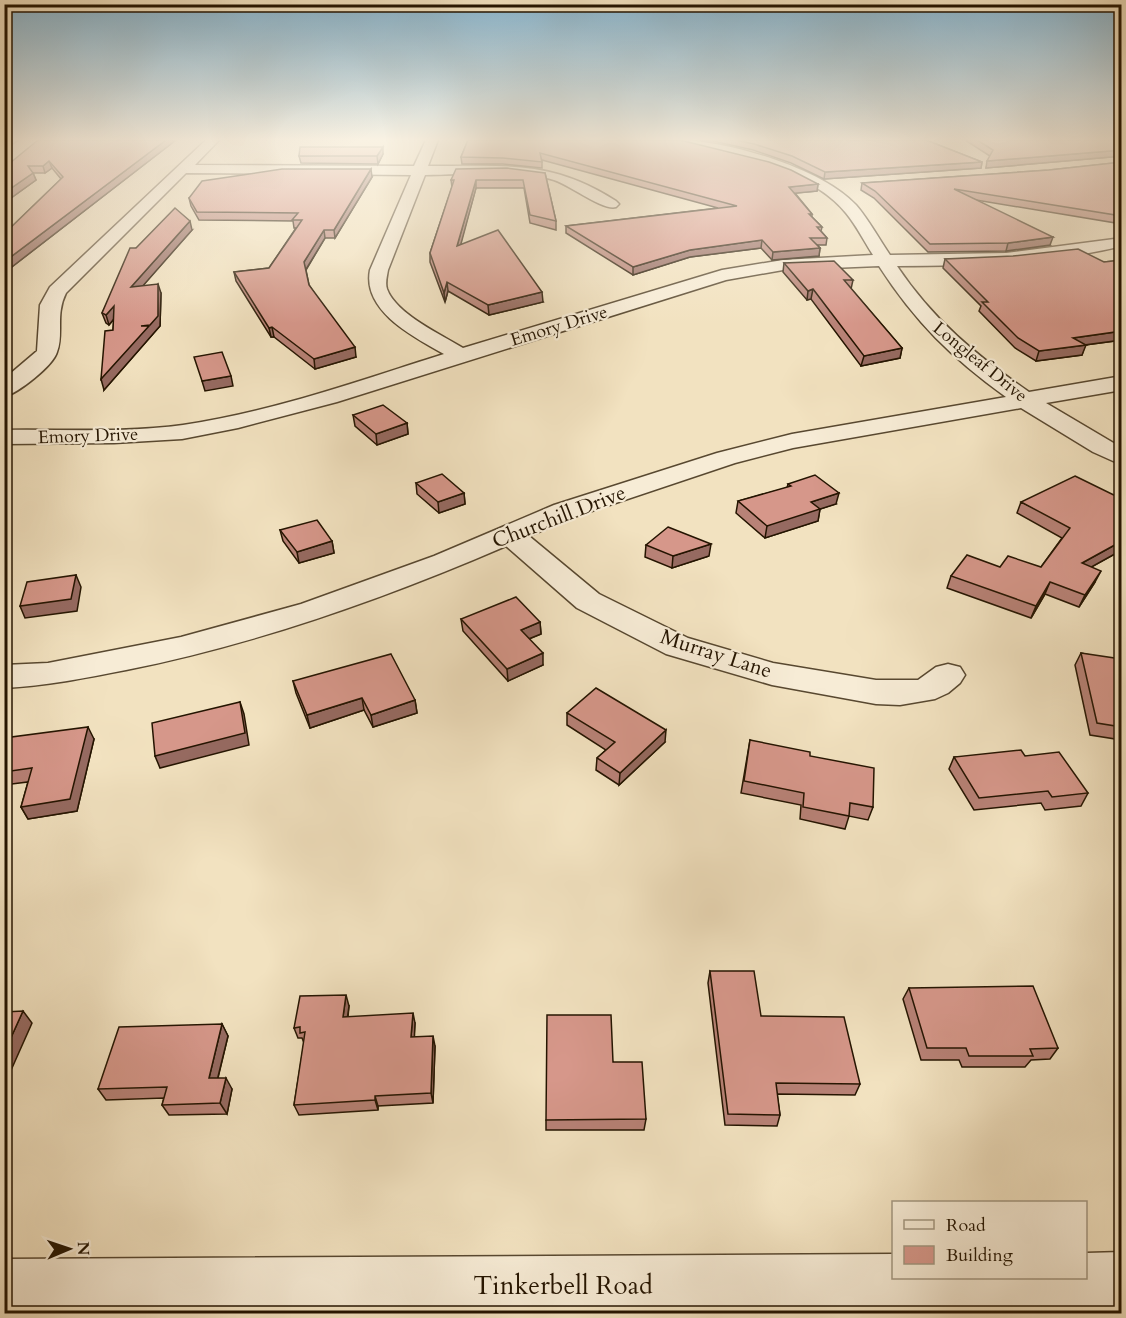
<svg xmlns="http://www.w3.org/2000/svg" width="1126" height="1318" font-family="Cardo,serif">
<rect width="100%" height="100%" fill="#f2e2c0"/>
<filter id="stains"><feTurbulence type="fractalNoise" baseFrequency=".00333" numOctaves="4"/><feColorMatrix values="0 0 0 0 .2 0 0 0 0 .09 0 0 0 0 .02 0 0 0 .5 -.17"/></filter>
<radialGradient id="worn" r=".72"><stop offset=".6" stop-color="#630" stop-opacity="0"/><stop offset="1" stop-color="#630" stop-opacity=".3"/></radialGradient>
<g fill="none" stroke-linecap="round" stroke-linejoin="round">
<g stroke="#584830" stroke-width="3">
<g id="minor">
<polygon points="4,140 17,140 4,150"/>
<path d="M206,140H219L195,165L414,166L426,140H438L428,166C504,167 549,158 616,201L619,204L616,207C603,211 570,185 554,180C519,169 463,175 425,175L388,270C387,276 385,283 387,289C396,314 442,335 463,348L722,270L783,260L873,255C864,241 856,225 846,213C810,168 731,156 678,143L677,140C727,140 821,168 856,205C869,220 879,239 890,255L1006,253L1122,238V246C1048,264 972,266 897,266C933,320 976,355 1029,392L1122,376V390L1046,403L1122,448V465L1093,452L1021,408L793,448L735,463L574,517L529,536L599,594L688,638L773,663L876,680H918L936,667L948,664L960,667L965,675L960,683L948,693L935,699L900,705L876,704L772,685L666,654L577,608L506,546C383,599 257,644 126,670C85,678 46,686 4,688V665L48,663L181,637L301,604L434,556L554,505L717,453L792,434L1006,397C952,358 915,322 879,266L783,270L726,280L337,402L238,428L182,439L114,443L4,444V430C63,429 125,433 183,425C272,412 358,381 444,354C414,337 362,311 370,270L411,175L186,173L66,293C55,315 64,334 57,352C53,366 18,393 4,397V379L37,351L40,305L50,287Z"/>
<polygon points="1122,1252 1122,1310 4,1314 4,1259 894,1254 894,1278 1086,1278 1086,1253"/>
</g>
</g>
<use href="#minor" fill="#f7ecd6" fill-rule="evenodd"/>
</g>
<g fill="#b88277" stroke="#241400" stroke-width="1.5">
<polygon points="176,140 4,273 4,234 61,179 52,168 45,173 33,173 36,180 4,203 4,168"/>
<polygon points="468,140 818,184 817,191 795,193 812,214 812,217 822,227 821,231 827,238 826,245 817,245 820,248 819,256 772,260 761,248 690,257 633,275 566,233 566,226 718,208 542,160 542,168 503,164 462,164 461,157"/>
<polygon points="699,140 926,140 982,162 981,168 824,179 791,163 753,150 713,141"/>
<polygon points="965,140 1122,140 1122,156 986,168 990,156"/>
<polygon points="383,154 378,164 301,163 299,156"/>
<polygon points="1122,162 1122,224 976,200 1050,245 1006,251 928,252 874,198 861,190 862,183 1049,170"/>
<polygon points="545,173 556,221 556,230 530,223 524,188 476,188 460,245 543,302 489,315 448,291 445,302 430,262 430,253 452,187 451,180"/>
<polygon points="372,177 335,238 325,238 306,270 309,285 356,357 315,369 274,337 271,337 236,281 234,272 269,268 296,228 294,228 293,221 199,220 191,206 189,198"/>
<polygon points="192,230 143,285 161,293 160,326 104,390 113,330 114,319 109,325 106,323 102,313 136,248"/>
<polygon points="945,259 1104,262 1122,260 1122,340 1085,345 1082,355 1036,361 1015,348 979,311 981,306 943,268"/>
<polygon points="784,263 853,280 851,289 902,348 900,358 861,366 811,299 807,300 783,272"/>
<polygon points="353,415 407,423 408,434 377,445 355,426"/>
<polygon points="416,483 464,493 465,504 439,513 417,494"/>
<polygon points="788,484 836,504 820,509 818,521 765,538 736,513 738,501 787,488"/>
<polygon points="1021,502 1122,550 1091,567 1095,582 1079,607 1045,594 1031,618 947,588 951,576 1000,567 1041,567 1062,538 1017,513"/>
<polygon points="280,530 332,541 334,553 299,563 283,541"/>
<polygon points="646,545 709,556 672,568 645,557"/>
<polygon points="461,619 540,622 541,634 529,639 543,665 508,681 463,631"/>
<polygon points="1081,653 1122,662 1122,740 1090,735 1075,665"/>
<polygon points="293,681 415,700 417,713 373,727 364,710 310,728 296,693"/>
<polygon points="567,713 665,742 619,785 596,770 597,758 606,750 567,725"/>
<polygon points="4,738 94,739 77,811 28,819 21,807 28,782 4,785"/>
<polygon points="750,740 873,807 868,820 849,816 845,829 800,819 801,805 741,793"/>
<polygon points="1025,756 1088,793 1081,806 1045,810 1041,803 974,810 949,769 954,757"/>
<polygon points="710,971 761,1016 860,1084 855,1095 777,1094 780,1115 777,1126 725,1125 708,983"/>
<polygon points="909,988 1058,1048 1050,1059 1031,1060 1025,1067 962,1067 959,1060 921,1060 903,999"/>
<polygon points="349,1006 348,1017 415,1023 414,1037 435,1046 433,1103 378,1106 378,1110 299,1115 294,1105 304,1043 302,1038 298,1038 294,1028"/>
<polygon points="222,1024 228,1036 218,1078 232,1089 227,1114 169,1115 162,1105 164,1098 106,1100 98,1089"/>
<polygon points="1122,1024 1122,1041 1117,1030"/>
<polygon points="613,1062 646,1119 644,1130 546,1130 546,1120"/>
</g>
<g fill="#966a61" stroke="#241400" stroke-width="1.5">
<polygon points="166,140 176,140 4,273 4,262"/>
<polygon points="383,147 383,154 378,164 377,156"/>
<polygon points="1122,150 1122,156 986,168 987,161"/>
<polygon points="49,161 52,168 45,173 43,166"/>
<polygon points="982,162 981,168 824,179 825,172"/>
<polygon points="371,169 372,177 335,238 334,230"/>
<polygon points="33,173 36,180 4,203 4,193"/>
<polygon points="476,180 476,188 458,255 457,246"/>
<polygon points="818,184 817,191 788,194 789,187"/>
<polygon points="190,221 192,230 134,296 131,287"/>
<polygon points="324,230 325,238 305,271 304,262"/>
<polygon points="1053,237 1050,245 1006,251 1008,243"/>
<polygon points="762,240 761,248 690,257 633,275 633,267 690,250"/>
<polygon points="820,248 819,256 772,260 773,252"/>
<polygon points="447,282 448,291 445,302 444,293"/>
<polygon points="158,284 161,293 160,326 104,390 101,379"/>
<polygon points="813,289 811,299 807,300 808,291"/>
<polygon points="542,292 543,302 489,315 488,305"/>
<polygon points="114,306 117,315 109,325 106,315"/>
<polygon points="272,327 274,337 271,337 269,328"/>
<polygon points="1122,331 1122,340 1069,347 1073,338"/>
<polygon points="1086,345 1082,355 1036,361 1039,351"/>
<polygon points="355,347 356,357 315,369 314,359"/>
<polygon points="902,348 900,358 861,366 864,356"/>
<polygon points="231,376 233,386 205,391 202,381"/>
<polygon points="407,423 408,434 377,445 376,434"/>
<polygon points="464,493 465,504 439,513 438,502"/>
<polygon points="839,493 836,504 820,509 818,521 765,538 767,526 811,502"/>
<polygon points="332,541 334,553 299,563 297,552"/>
<polygon points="1122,541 1122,550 1077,575 1082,563"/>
<polygon points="711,544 709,556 672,568 673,556"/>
<polygon points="1101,571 1095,582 1079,607 1085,595"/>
<polygon points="76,575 81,587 77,611 25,618 20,606"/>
<polygon points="1050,582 1045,594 1031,618 1036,606"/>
<polygon points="540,622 541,634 521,642 521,630"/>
<polygon points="543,653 543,665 508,681 507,669"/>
<polygon points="362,698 364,710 310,728 307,715"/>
<polygon points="415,700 417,713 373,727 371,715"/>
<polygon points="240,702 244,714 249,745 160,768 155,756"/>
<polygon points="88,727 94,739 77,811 28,819 21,807"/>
<polygon points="666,730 665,742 619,785 620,773"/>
<polygon points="346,995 349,1006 346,1027 343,1017"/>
<polygon points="23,1011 32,1023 4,1086 4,1053"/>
<polygon points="413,1013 415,1023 414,1047 411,1037"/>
<polygon points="222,1024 228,1036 215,1089 209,1078"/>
<polygon points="433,1036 435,1046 433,1103 431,1093"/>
<polygon points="226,1078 232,1089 227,1114 220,1103"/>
<polygon points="375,1096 378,1106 378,1110 375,1100"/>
</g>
<g fill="#d6978a" stroke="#241400" stroke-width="1.5">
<polygon points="38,140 166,140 4,262 4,234 63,177 49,161 43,166 28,166 33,173 4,193 4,168"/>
<polygon points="468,140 680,140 769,162 791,170 818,184 789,187 812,214 809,214 822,227 817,227 827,238 810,238 820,248 773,252 762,240 690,250 633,267 566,226 737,206 540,153 542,162 503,158 461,157"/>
<polygon points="736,140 926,140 982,162 825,172 792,156 754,144"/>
<polygon points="977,140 1122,140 1122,150 987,161 993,150"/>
<polygon points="300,147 383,147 377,156 299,156"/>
<polygon points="1122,162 1122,216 954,189 1053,237 1008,243 930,244 875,191 862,183 1049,170"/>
<polygon points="507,168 545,173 556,221 530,215 523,180 476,180 457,246 498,230 542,292 488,305 447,282 444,293 430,253 454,180 451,180 456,169"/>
<polygon points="282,169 371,169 334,230 324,230 304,262 309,285 355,347 314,359 272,327 269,328 234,272 269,268 302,220 292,220 298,213 197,212 189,198 202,181"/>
<polygon points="175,208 190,221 131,287 158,284 158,316 150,325 141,326 149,326 101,379 105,331 113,330 114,306 106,315 102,313 130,248 136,248"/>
<polygon points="1078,249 1104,262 1122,260 1122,331 1073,338 1086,345 1039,351 1018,338 982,302 988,302 945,259 1013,256"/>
<polygon points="834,261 853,280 844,280 902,348 864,356 813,289 808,291 784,263"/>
<polygon points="222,352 231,376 202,381 194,357"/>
<polygon points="383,405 407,423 376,434 353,415"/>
<polygon points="442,474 464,493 438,502 416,483"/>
<polygon points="815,475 839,493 811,502 820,509 767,526 738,501 791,486 788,484"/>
<polygon points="1075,476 1122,499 1122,541 1082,563 1101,571 1085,595 1050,582 1036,606 951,576 967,555 1000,567 1008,556 1041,567 1070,528 1021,502"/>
<polygon points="317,520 332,541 297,552 280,530"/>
<polygon points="668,527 711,544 673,556 646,545"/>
<polygon points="76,575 71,599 20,606 27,582"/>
<polygon points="516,597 540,622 521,630 543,653 507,669 461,619"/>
<polygon points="1081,653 1121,659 1122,727 1097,723"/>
<polygon points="391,654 415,700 371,715 362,698 307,715 293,681"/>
<polygon points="596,688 666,730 620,773 597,758 615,742 567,713"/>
<polygon points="240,702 245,733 155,756 152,723"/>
<polygon points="88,727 70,799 21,807 32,768 4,772 4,738"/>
<polygon points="750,740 810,752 810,756 874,768 873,807 850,803 849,816 803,807 804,793 744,781"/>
<polygon points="1021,750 1025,756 1059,752 1088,793 1052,797 1048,791 979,798 954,757"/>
<polygon points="710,971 754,971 761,1016 844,1017 860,1084 776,1083 780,1115 728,1114"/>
<polygon points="1033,986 1058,1048 1030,1049 1033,1056 969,1056 966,1048 927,1048 909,988"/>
<polygon points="346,995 343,1017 413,1013 411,1037 433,1036 431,1093 375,1096 375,1100 294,1105 305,1032 300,1033 300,1027 294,1028 300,996"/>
<polygon points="23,1011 4,1053 4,1012"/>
<polygon points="547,1015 611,1015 613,1062 642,1062 646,1119 546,1120"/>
<polygon points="222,1024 209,1078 226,1078 220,1103 162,1105 167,1087 98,1089 119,1027"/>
</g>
<linearGradient id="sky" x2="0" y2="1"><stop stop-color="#89b8d3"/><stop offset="0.43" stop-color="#f9f2e3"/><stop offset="1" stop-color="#f9f2e3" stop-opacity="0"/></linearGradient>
<rect width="1126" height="324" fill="url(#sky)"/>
<g text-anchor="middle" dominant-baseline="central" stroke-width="4.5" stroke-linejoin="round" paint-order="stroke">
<g font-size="18" fill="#241400" stroke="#f7ecd6">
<text transform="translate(559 326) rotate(-17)">Emory Drive</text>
<text transform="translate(980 362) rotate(39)">Longleaf Drive</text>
<text transform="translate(88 436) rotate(-2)">Emory Drive</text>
</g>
<g font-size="21" fill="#241400" stroke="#f7ecd6">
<text transform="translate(559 517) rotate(-21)">Churchill Drive</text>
<text transform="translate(716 654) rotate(18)">Murray Lane</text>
</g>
<g font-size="26" fill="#241400" stroke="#f7ecd6">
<text x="563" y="1285">Tinkerbell Road</text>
</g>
</g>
<rect width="1126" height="1318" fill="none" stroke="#f2e2c0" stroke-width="24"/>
<rect x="6" y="6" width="1114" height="1306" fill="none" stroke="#241400" stroke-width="3"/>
<rect x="12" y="12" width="1102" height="1294" fill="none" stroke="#241400" stroke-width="1.5"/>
<rect x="892" y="1201" width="195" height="78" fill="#f7ecd6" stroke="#a39680" stroke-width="1.5"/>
<rect x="904" y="1220" width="30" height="9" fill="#f7ecd6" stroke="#a39680" stroke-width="1.5"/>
<text x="946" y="1231" font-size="18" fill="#241400">Road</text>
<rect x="904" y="1246" width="30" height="18" fill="#d6978a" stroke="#a39680" stroke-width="1.5"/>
<text x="946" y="1261" font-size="18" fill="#241400">Building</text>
<g transform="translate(69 1249) rotate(88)" stroke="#f7ecd6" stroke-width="4.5" paint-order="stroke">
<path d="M0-4.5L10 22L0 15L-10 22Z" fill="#241400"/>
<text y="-9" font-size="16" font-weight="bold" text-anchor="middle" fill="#241400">N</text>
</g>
<rect width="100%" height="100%" filter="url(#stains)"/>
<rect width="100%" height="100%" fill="url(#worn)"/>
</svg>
